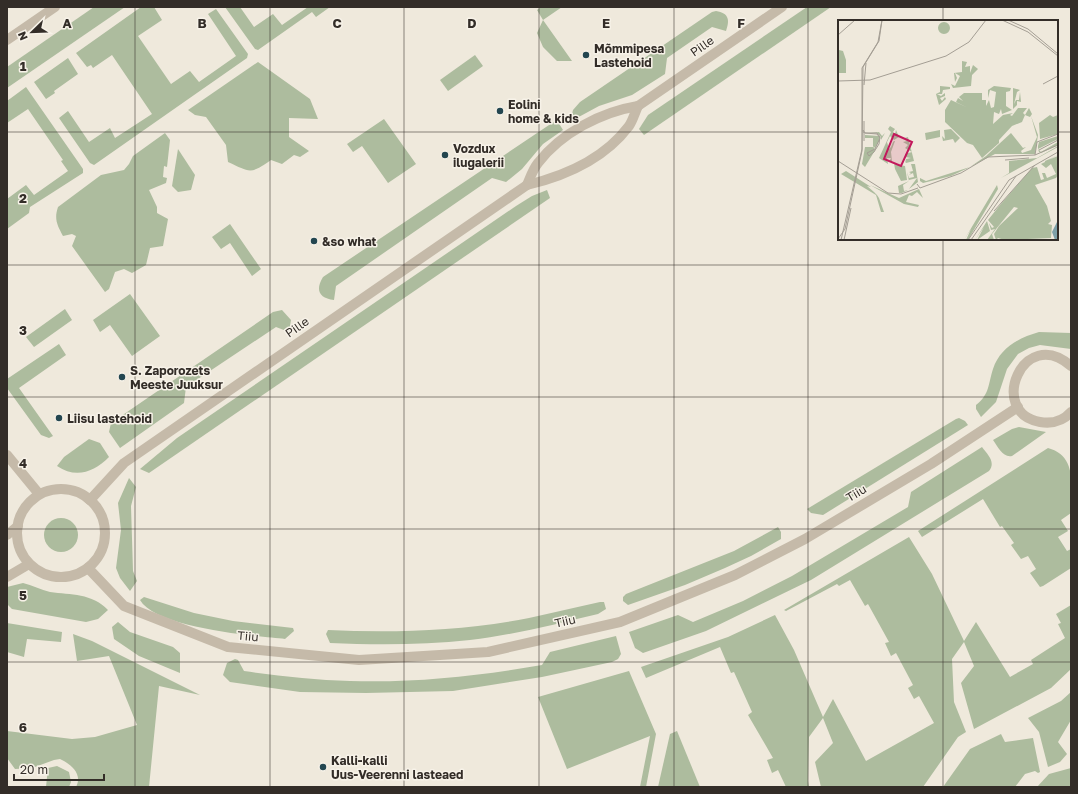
<svg xmlns="http://www.w3.org/2000/svg" width="1078" height="794" font-family="'Golos Text',sans-serif">
<rect width="100%" height="100%" fill="#efe9dc"/>
<g fill="#adbc9e">
<polygon points="94,7 125,7 7,88 7,67"/>
<polygon points="141,7 154,7 162,20 138,36 171,84 190,71 199,82 236,56 208,14 216,9 248,54 247,58 94,165 90,163 59,118 68,111 89,142 110,128 115,138 152,114 112,55 93,68 91,65 87,67 76,53"/>
<polygon points="225,7 240,7 254,27 273,14 282,25 308,7 330,7 316,17 312,12 258,50 255,49"/>
<polygon points="541,7 562,7 543,20 572,61 557,61 543,47 537,33 543,20 537,10"/>
<polygon points="807,7 831,7 644,135 639,129 648,115"/>
<path d="M716,11C729,13 730,20 726,31L712,27L667,58L665,74L632,95L599,106L575,119L572,114L573,110L580,102L712,12Z"/>
<polygon points="475,55 483,66 448,91 440,80"/>
<polygon points="68,58 78,74 54,91 55,93 46,99 34,82"/>
<path d="M258,62L310,99L318,119L289,118V137L309,151L300,157L294,155L282,164L271,160C250,175 250,172 228,162L226,145L206,117L195,115L188,110Z"/>
<polygon points="26,87 83,169 83,173 30,207 29,213 7,229 7,199 26,185 34,195 68,171 61,161 63,160 28,109 7,123 7,101"/>
<polygon points="384,119 416,164 388,183 362,146 353,152 347,144"/>
<path d="M555,121L558,122L563,130L543,144L522,169L506,182L492,178L336,286L334,300C319,298 315,290 323,277Z"/>
<path d="M165,133L170,140L167,167L164,166L163,177L167,178L166,183L149,190L157,207V213L168,219L163,246L150,248L146,265L132,273L124,269L115,272L109,289L105,292L72,246L76,236L72,234L63,236C57,225 54,219 58,207L101,175L124,170L129,164L133,156Z"/>
<polygon points="178,149 195,175 191,190 178,192 172,186"/>
<polygon points="547,190 550,198 149,473 140,469 177,438 516,206 532,196"/>
<polygon points="230,224 261,269 252,276 230,243 221,249 212,237"/>
<polygon points="130,294 160,336 132,356 110,325 100,332 93,320"/>
<polygon points="65,309 72,320 34,347 26,337"/>
<polygon points="282,310 291,320 289,332 276,327 186,387 184,403 120,448 109,432 111,423 273,312"/>
<path d="M1039,332L1071,333V349L1040,345L1029,348L1018,354L1007,369L996,402L981,417L976,409V405C990,394 988,384 993,369C1000,348 1018,338 1039,332Z"/>
<polygon points="59,344 66,355 19,388 53,436 49,438 41,435 7,388 7,379"/>
<polygon points="959,418 965,421 968,425 823,515 811,513 807,509 956,419"/>
<path d="M1019,427L1046,432L1012,456C1003,458 998,447 993,440L1012,429Z"/>
<path d="M89,439L100,443L109,457C94,472 76,479 57,466L64,457Z"/>
<path d="M982,447C988,455 996,462 989,471L811,580L706,631L643,653L635,648L629,632L678,615L693,622L743,601L792,576L908,507L911,492Z"/>
<path d="M1048,448C1078,456 1071,488 1071,513L1061,520L1068,531L1058,537L1067,551L1071,549V568L1043,586L1040,587L1030,573L1036,569L1028,556L1021,559L1011,545L1014,543L1002,526L1000,527L983,499L922,537L918,531Z"/>
<polygon points="129,478 136,487 131,506 133,571 137,581 130,591 120,578 116,568 121,530 118,503"/>
<circle cx="61" cy="535" r="17"/>
<polygon points="778,527 781,532 781,539 751,556 725,568 685,585 628,605 623,601 623,597 626,594 734,551"/>
<polygon points="909,537 932,574 964,641 976,622 1010,677 1033,664 1031,660 1065,638 1058,624 1061,623 1056,614 1071,605 1071,669 1051,688 974,729 961,683 974,666 964,642 952,659 954,702 966,732 958,737 923,787 821,787 815,762 833,743 823,718 809,737 808,781 809,787 786,787 778,770 772,773 767,760 773,758 748,715 752,712 734,672 731,673 720,647 646,678 641,667 728,637 775,615 794,650 823,717 833,699 866,761 934,723 919,696 914,699 908,688 913,685 896,653 891,656 885,643 889,642 868,604 865,606 850,580 839,586 837,584 786,611 784,610"/>
<path d="M23,583C32,585 41,590 50,592C71,595 92,593 108,610L98,619L86,622L12,609L7,604V587Z"/>
<path d="M144,597L194,613L233,621L293,628L294,631L285,639C254,636 156,628 140,600Z"/>
<path d="M600,602H604L606,609L598,614C556,624 513,635 470,640C424,645 376,645 330,643L326,634L328,630C395,633 463,631 529,618C553,613 576,607 600,602Z"/>
<polygon points="118,622 130,632 173,647 180,653 180,673 139,656 114,639 112,627"/>
<polygon points="7,623 62,632 61,642 27,639 24,657 7,652"/>
<path d="M73,634L92,641L200,695L159,686L149,787H76C83,774 71,764 60,759L54,760L32,768L15,769L7,758V731L72,739L95,737L137,725L109,656L77,661Z"/>
<path d="M616,636L621,654L618,659L612,662L542,677L453,691L366,693L300,692L230,682L223,675L227,663L235,659L238,660L244,671C279,676 315,680 350,681C415,683 479,676 542,665L550,652Z"/>
<polygon points="629,671 656,734 646,787 640,787 650,736 567,769 538,697"/>
<polygon points="1071,692 1071,720 1058,742 1067,754 1060,762 1048,767 1039,732 1028,718 1061,701"/>
<polygon points="677,731 700,787 658,787 670,734"/>
<polygon points="1001,734 1005,742 1033,738 1040,772 1038,773 1035,771 1025,774 1015,787 943,787 970,749"/>
<polygon points="57,766 69,772 71,782 69,787 46,787 48,768"/>
<polygon points="1071,768 1071,787 1037,787 1049,774"/>
</g>
<g fill="none" stroke-linecap="round" stroke-linejoin="round">
<g stroke="#c5baa9" stroke-width="10">
<polyline points="7,40 55,7"/>
<path d="M527,185C530,178 533,169 538,163C561,133 601,112 638,106L782,7"/>
<path d="M1071,366C1023,324 987,413 1040,422C1052,424 1063,421 1071,412"/>
<polyline points="7,455 39,494"/>
<circle cx="61" cy="533" r="44"/>
<path d="M90,500L124,463L527,185C565,176 605,158 629,126C633,120 635,112 638,106"/>
<polyline points="7,535 18,526"/>
<polyline points="88,568 124,606 228,647 359,660 488,652 620,622 735,575 805,539 931,464 1018,407"/>
<polyline points="7,577 29,564"/>
</g>
</g>
<path fill="none" stroke="#332d28" stroke-width="1" stroke-opacity="0.55" d="M135,7V787M270,7V787M404,7V787M539,7V787M674,7V787M808,7V787M943,7V21M7,132H839M1057,132H1071M943,239V787M7,265H1071M7,397H1071M7,529H1071M7,662H1071"/>
<g fill="#234650" stroke="#f7f2e8" stroke-width="1.5">
<circle cx="586" cy="55" r="4"/>
<circle cx="500" cy="111" r="4"/>
<circle cx="445" cy="155" r="4"/>
<circle cx="314" cy="241" r="4"/>
<circle cx="122" cy="377" r="4"/>
<circle cx="59" cy="418" r="4"/>
<circle cx="323" cy="767" r="4"/>
</g>
<g text-anchor="middle" dominant-baseline="central" stroke-width="3" stroke-linejoin="round" paint-order="stroke">
<g font-size="12" fill="#332d28" stroke="#f7f2e8">
<text transform="translate(702 46) rotate(-35)">Pille</text>
<text transform="translate(297 327) rotate(-35)">Pille</text>
<text transform="translate(856 493) rotate(-31)">Tiiu</text>
<text transform="translate(565 621) rotate(-13)">Tiiu</text>
<text transform="translate(248 636) rotate(5)">Tiiu</text>
</g>
<g font-size="12" font-weight="bold" fill="#332d28" stroke="#f7f2e8" text-anchor="start">
<text x="594" y="48">Mõmmipesa<tspan x="594" dy="14">Lastehoid</tspan></text>
<text x="508" y="104">Eolini<tspan x="508" dy="14">home &amp; kids</tspan></text>
<text x="453" y="148">Vozdux<tspan x="453" dy="14">ilugalerii</tspan></text>
<text x="322" y="241">&amp;so what</text>
<text x="130" y="370">S. Zaporozets<tspan x="130" dy="14">Meeste Juuksur</tspan></text>
<text x="67" y="418">Liisu lastehoid</text>
<text x="331" y="760">Kalli-kalli<tspan x="331" dy="14">Uus-Veerenni lasteaed</tspan></text>
</g>
</g>
<g transform="translate(838 20)">
<rect width="220" height="220" fill="#efe9dc"/>
<path d="M100 8a6 6 0 1 1 12 0a6 6 0 1 1-12 0ZM1,30L5,31L8,40V53H0ZM124,41L129,42L127,47L132,46V53L135,45L140,49L134,55L133,66L115,68L113,64L117,66L122,56L117,53L119,58L117,62L116,53L124,52ZM102,66L112,67V69L105,70L104,74H99L103,76L107,73V76L102,78L104,81L107,77L108,79L101,85L98,74L102,72ZM156,66L173,68L172,71L168,72V86L174,90L164,94L163,89L161,94L156,92L155,104H147H155L165,95L175,93L172,95L174,96L180,88H189L185,93L187,95L191,88L194,94L192,97L187,95L184,102L174,106L161,120V123L144,138L135,125L129,123L107,102V90L113,80L128,87L118,82L120,78L125,81L121,77L126,73H144V80H148V86L151,80L153,88L156,87L158,72L152,70L150,78V70ZM175,68L182,70L179,72L176,84L178,80H181L182,72L183,82L179,81V85L175,89ZM212,95L215,97L220,95V114L202,119L201,103ZM193,96L200,115L197,134H157L128,149L113,156L85,163L82,161V158L88,161L132,147L148,136L173,113L185,128L188,127L183,131L184,133L193,130L199,117ZM52,106L57,109L55,112L57,114L58,110L61,117L56,120L52,116L49,122L51,129L53,127L55,122L56,121H57L53,132L54,141L51,142L53,138H49L50,144L41,138L53,112L50,109ZM113,109L122,118L117,123L115,119L105,121L104,116L107,119L106,110ZM102,110V117L88,120L87,113ZM41,112L44,116L47,113L36,132L27,147L24,144L27,127H35V118H27V115L41,116V121L37,128L35,126L37,130L43,120V117L39,113H31ZM220,116V119L200,129L203,132L220,122V125L203,133L201,132L200,129V126L201,122ZM70,117L76,141L68,143L67,142V139L68,143V139L73,138L67,137V134L74,132L67,128L70,125L65,122L69,121L68,118L63,119ZM220,126V127L163,158L171,153V141L199,138ZM220,135L210,140L220,136V155L218,158L197,165L209,186L213,201L210,204L214,205L213,218L167,220L160,218L158,220L156,214L161,206L180,188L176,187L154,214L156,220H149L157,209L153,210L151,203L154,208L156,207L150,200L162,185L194,148L199,147L203,160L206,159L204,153H207L209,158L218,154L213,144L208,148L203,144L207,142V141ZM54,136L56,142V144L67,146L69,160L63,161L57,149L56,143V142ZM73,144H77L80,162L71,169L79,158L71,160V161L65,165L66,171L70,170L64,173H61L60,166L71,161L69,152L71,158L76,157L75,153L71,155L73,153L71,152L75,151ZM8,151L33,167L29,166L36,172L39,175L41,178L46,192H43L38,175L3,154ZM32,165L61,178L81,169L85,178L79,172L74,176L71,175L68,182L81,185L80,187L66,184ZM159,165L160,169L130,220H128L133,209L126,220ZM149,201L152,211L139,220L146,207L137,220Z" fill="#adbc9e"/>
<path d="M220,200V220H217L214,212Z" fill="#7ea0a8"/>
<path fill="none" stroke="#a49e94" stroke-width="1" d="M164,0L190,12L220,36M170,0L190,9L220,34M0,15L17,0M0,61L32,60L108,36L131,22L148,0M205,64L220,56M26,65L28,43M25,110V112L27,113L39,114L42,118L37,129L29,133L31,136L36,132L41,124L42,117L39,113H27L25,110M26,121V101M201,130L220,120M197,135L199,122L220,114M167,140L191,138M0,141L50,173L63,174L80,168M79,164L82,168L123,153L150,137L197,135L220,125M156,191L197,145M0,219L7,209L24,131L25,47L41,21L44,0M3,220L24,129V48L40,22L44,0M6,220L13,188M130,220L171,160L220,132M133,220L178,156"/>
<path fill="#c2185b" fill-opacity="0.15" stroke="#c2185b" stroke-width="2" d="M56,114L74,122L63,146L46,139Z"/>
<rect width="220" height="220" fill="none" stroke="#332d28" stroke-width="2"/>
</g>
<g font-size="13" text-anchor="middle" font-weight="bold" fill="#332d28" stroke="#f7f2e8" stroke-width="3" stroke-linejoin="round" paint-order="stroke">
<text x="67" y="28">A</text>
<text x="202" y="28">B</text>
<text x="337" y="28">C</text>
<text x="472" y="28">D</text>
<text x="606" y="28">E</text>
<text x="741" y="28">F</text>
<text x="23" y="71">1</text>
<text x="23" y="203">2</text>
<text x="23" y="335">3</text>
<text x="23" y="468">4</text>
<text x="23" y="600">5</text>
<text x="23" y="732">6</text>
</g>
<rect width="1078" height="794" fill="none" stroke="#332d28" stroke-width="16"/>
<g transform="translate(32 32) rotate(247)" stroke="#f7f2e8" stroke-width="3" paint-order="stroke">
<path d="M0-3L7 15L0 10L-7 15Z" fill="#332d28"/>
<text y="-6" font-size="11" font-weight="bold" text-anchor="middle" fill="#332d28">N</text>
</g>
<path d="M14 774v6h90v-6" fill="none" stroke="#332d28" stroke-width="2"/>
<text x="20" y="774" font-size="12" fill="#332d28" stroke="#f7f2e8" stroke-width="3" paint-order="stroke">20 m</text>
</svg>
